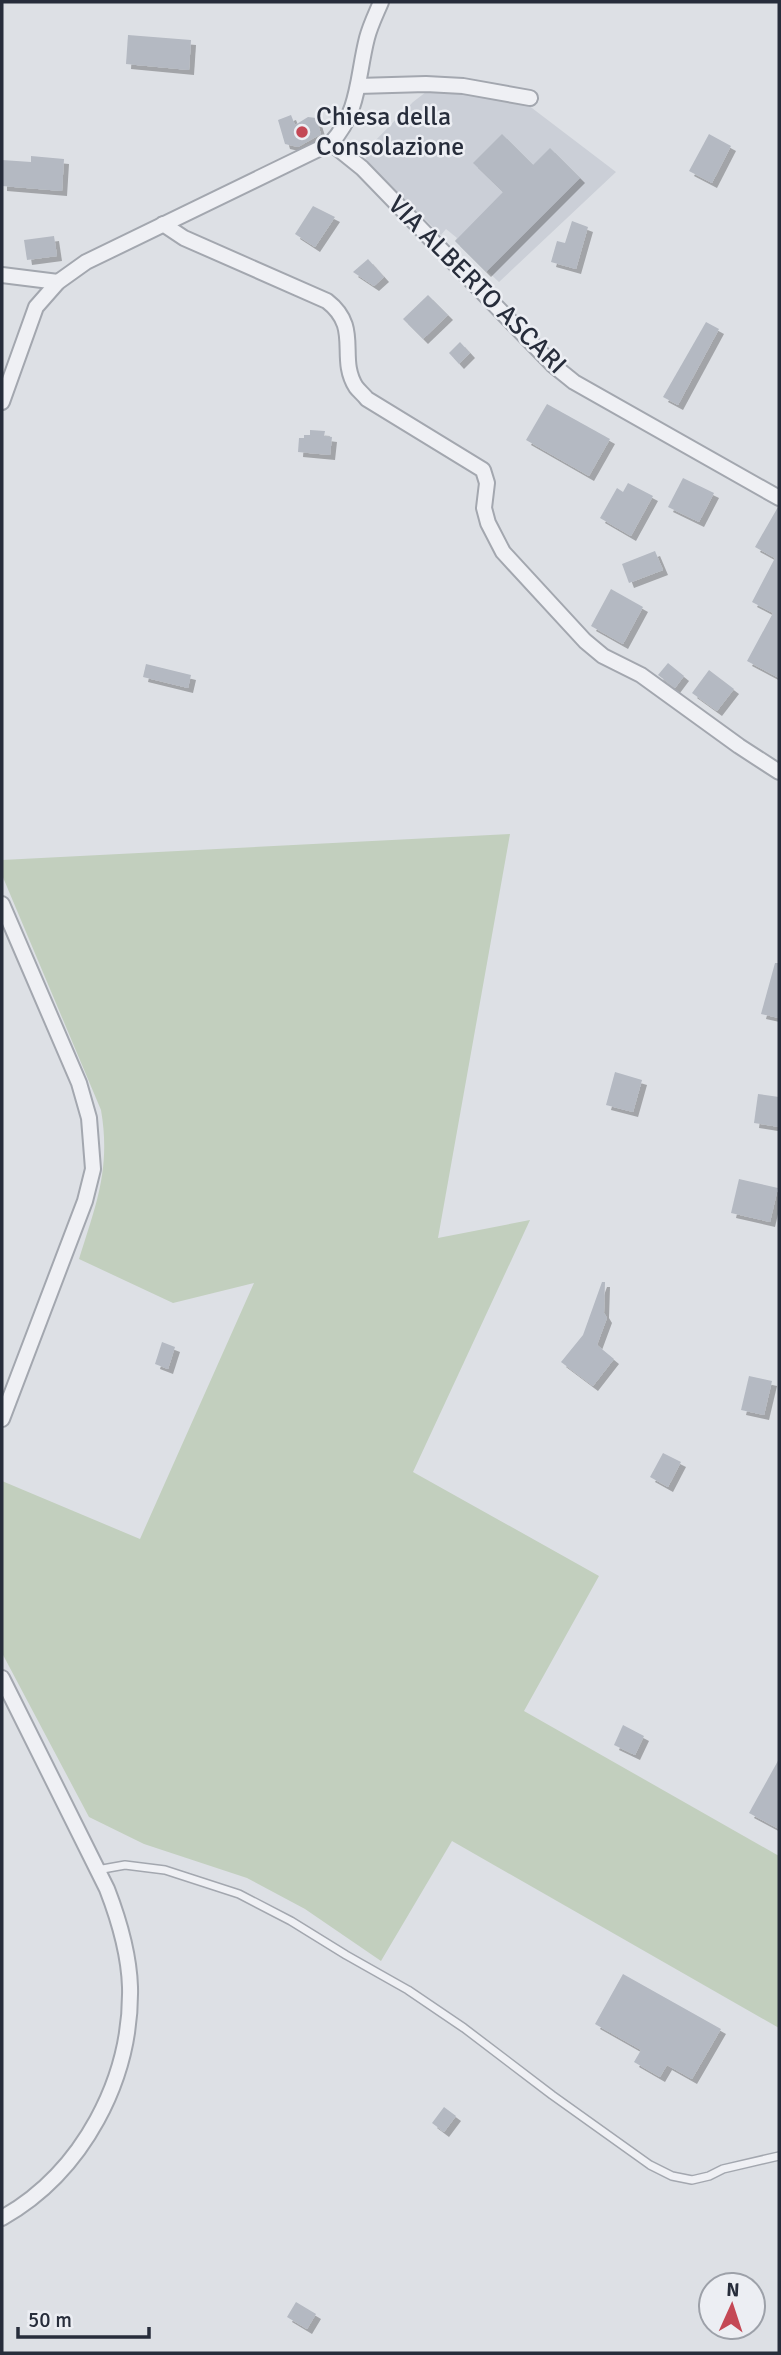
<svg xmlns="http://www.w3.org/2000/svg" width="781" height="2355" font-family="Signika,sans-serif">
<defs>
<filter id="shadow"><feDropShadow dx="5" dy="5" stdDeviation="0" flood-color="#0004"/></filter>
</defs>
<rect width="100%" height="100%" fill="#dde0e5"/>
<polygon fill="#cbcfd7" points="426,92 461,94 528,105 616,172 499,282 455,241 457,238 446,229 441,235 365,160 370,146 413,102"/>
<path fill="#c2cfbe" d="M510,834L438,1238L530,1220L413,1472L599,1576L524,1711L779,1856V2028L452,1841L381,1961L305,1909L247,1878L144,1844L89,1817L2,1653V1481L140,1539L254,1283L173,1303L79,1259C96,1205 111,1168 101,1110L2,875V860Z"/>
<g fill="#b4b9c2" filter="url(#shadow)">
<polygon points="128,35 191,40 189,70 126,64"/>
<polygon points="291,115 295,125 308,117 316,118 321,134 298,147 285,144 278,120"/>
<polygon points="502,134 533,165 550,148 580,178 486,272 455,241 503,192 473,163"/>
<polygon points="709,134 731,146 712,183 689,171"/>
<polygon points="31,156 64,159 62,191 2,186 2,160 31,162"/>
<polygon points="313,206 335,217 315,247 295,234"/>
<polygon points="572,221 588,227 576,269 551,262 557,241 565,243"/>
<polygon points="54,236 57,256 27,260 24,240"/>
<polygon points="368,259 384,277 374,286 353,272"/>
<polygon points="428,295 448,315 423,339 403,319"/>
<polygon points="706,322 719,329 678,405 663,397"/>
<polygon points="460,342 470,353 459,364 449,353"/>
<polygon points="547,404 610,439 589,476 526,440"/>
<polygon points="310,430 325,431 324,436 332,437 330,455 298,452 299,438 304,438 304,435 310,435"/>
<polygon points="683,478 714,493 699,522 668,507"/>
<polygon points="628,483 653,496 631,536 600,518 617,488 623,492"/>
<polygon points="778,507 779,508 779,678 747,661 773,613 752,602 775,558 755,547"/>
<polygon points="655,551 663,570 629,583 622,564"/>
<polygon points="611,589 643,607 623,644 591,626"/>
<polygon points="668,663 684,676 675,688 658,675"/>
<polygon points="146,664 191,675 188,688 143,677"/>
<polygon points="709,670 734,689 717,711 692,693"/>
<polygon points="775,963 779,963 779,1018 761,1014"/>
<polygon points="615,1072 642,1080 633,1112 606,1105"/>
<polygon points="758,1094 779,1097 779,1127 754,1123"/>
<polygon points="739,1179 778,1188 770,1222 731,1213"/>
<polygon points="602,1282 605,1282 604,1313 607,1318 597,1345 614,1359 593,1386 561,1362 583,1335"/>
<polygon points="162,1342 175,1347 168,1369 155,1364"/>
<polygon points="749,1376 772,1381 764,1415 741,1410"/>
<polygon points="663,1453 681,1462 668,1487 650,1477"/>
<polygon points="623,1725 644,1736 635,1755 614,1745"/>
<polygon points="779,1759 779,1829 749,1813"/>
<polygon points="623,1974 721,2029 692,2079 667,2065 660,2077 634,2062 641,2050 595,2024"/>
<polygon points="444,2107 456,2116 444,2132 432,2123"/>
<polygon points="296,2302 316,2314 307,2329 287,2317"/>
</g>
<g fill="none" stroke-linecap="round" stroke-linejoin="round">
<g stroke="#a3a7af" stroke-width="10">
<polyline id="lane" points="97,1870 125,1865 165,1870 239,1894 291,1921 346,1955 408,1990 464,2028 552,2095 650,2165 672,2176 692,2180 709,2176 723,2169 779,2156"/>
</g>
<g stroke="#a3a7af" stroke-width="18">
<g id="street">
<polyline points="358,86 426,84 463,86 530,98"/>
<polyline points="331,143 362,168 553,365 574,382 779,498"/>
<path d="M163,224L184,238L327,301C362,328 337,357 356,387C359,391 364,395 367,399L483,470L487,483L484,508L488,523L503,552L585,641L603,656L641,675L739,746L779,772"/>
<polyline points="2,275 58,282"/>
<path d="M2,402L36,307L58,282L86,262L331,143C360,111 357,77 367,38C370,26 376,14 381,2"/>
<polyline points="2,904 79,1083 89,1118 93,1169 85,1201 2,1419"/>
<path d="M2,1678L107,1889C119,1920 129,1953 130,1987C132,2079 83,2172 2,2218"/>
</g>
</g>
<use href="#lane" stroke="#eff0f4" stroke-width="7"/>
<use href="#street" stroke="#eff0f4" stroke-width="14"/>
</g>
<circle fill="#c44855" stroke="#eceef3" stroke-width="2.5" cx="302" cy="132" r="7"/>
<g text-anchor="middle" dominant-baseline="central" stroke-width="5" stroke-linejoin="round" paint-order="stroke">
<g font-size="26" fill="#272d3b" stroke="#eceef3" text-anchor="start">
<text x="316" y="117">Chiesa della<tspan x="316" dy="30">Consolazione</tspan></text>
</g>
<g font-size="26" fill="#272d3b" stroke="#eceef3">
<text transform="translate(477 285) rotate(45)">VIA ALBERTO ASCARI</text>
</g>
</g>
<rect width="781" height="2355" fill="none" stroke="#272d3b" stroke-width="7"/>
<g transform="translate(732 2306) rotate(3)"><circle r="33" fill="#eceef3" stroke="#9da1a9" stroke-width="2"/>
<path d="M0-5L12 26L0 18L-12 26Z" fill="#c44855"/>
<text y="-10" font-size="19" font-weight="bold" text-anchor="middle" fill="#272d3b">N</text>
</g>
<path d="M18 2327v10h131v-10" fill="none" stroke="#272d3b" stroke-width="3.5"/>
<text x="28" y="2327" font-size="21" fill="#272d3b" stroke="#eceef3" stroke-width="5" paint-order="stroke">50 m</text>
</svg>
